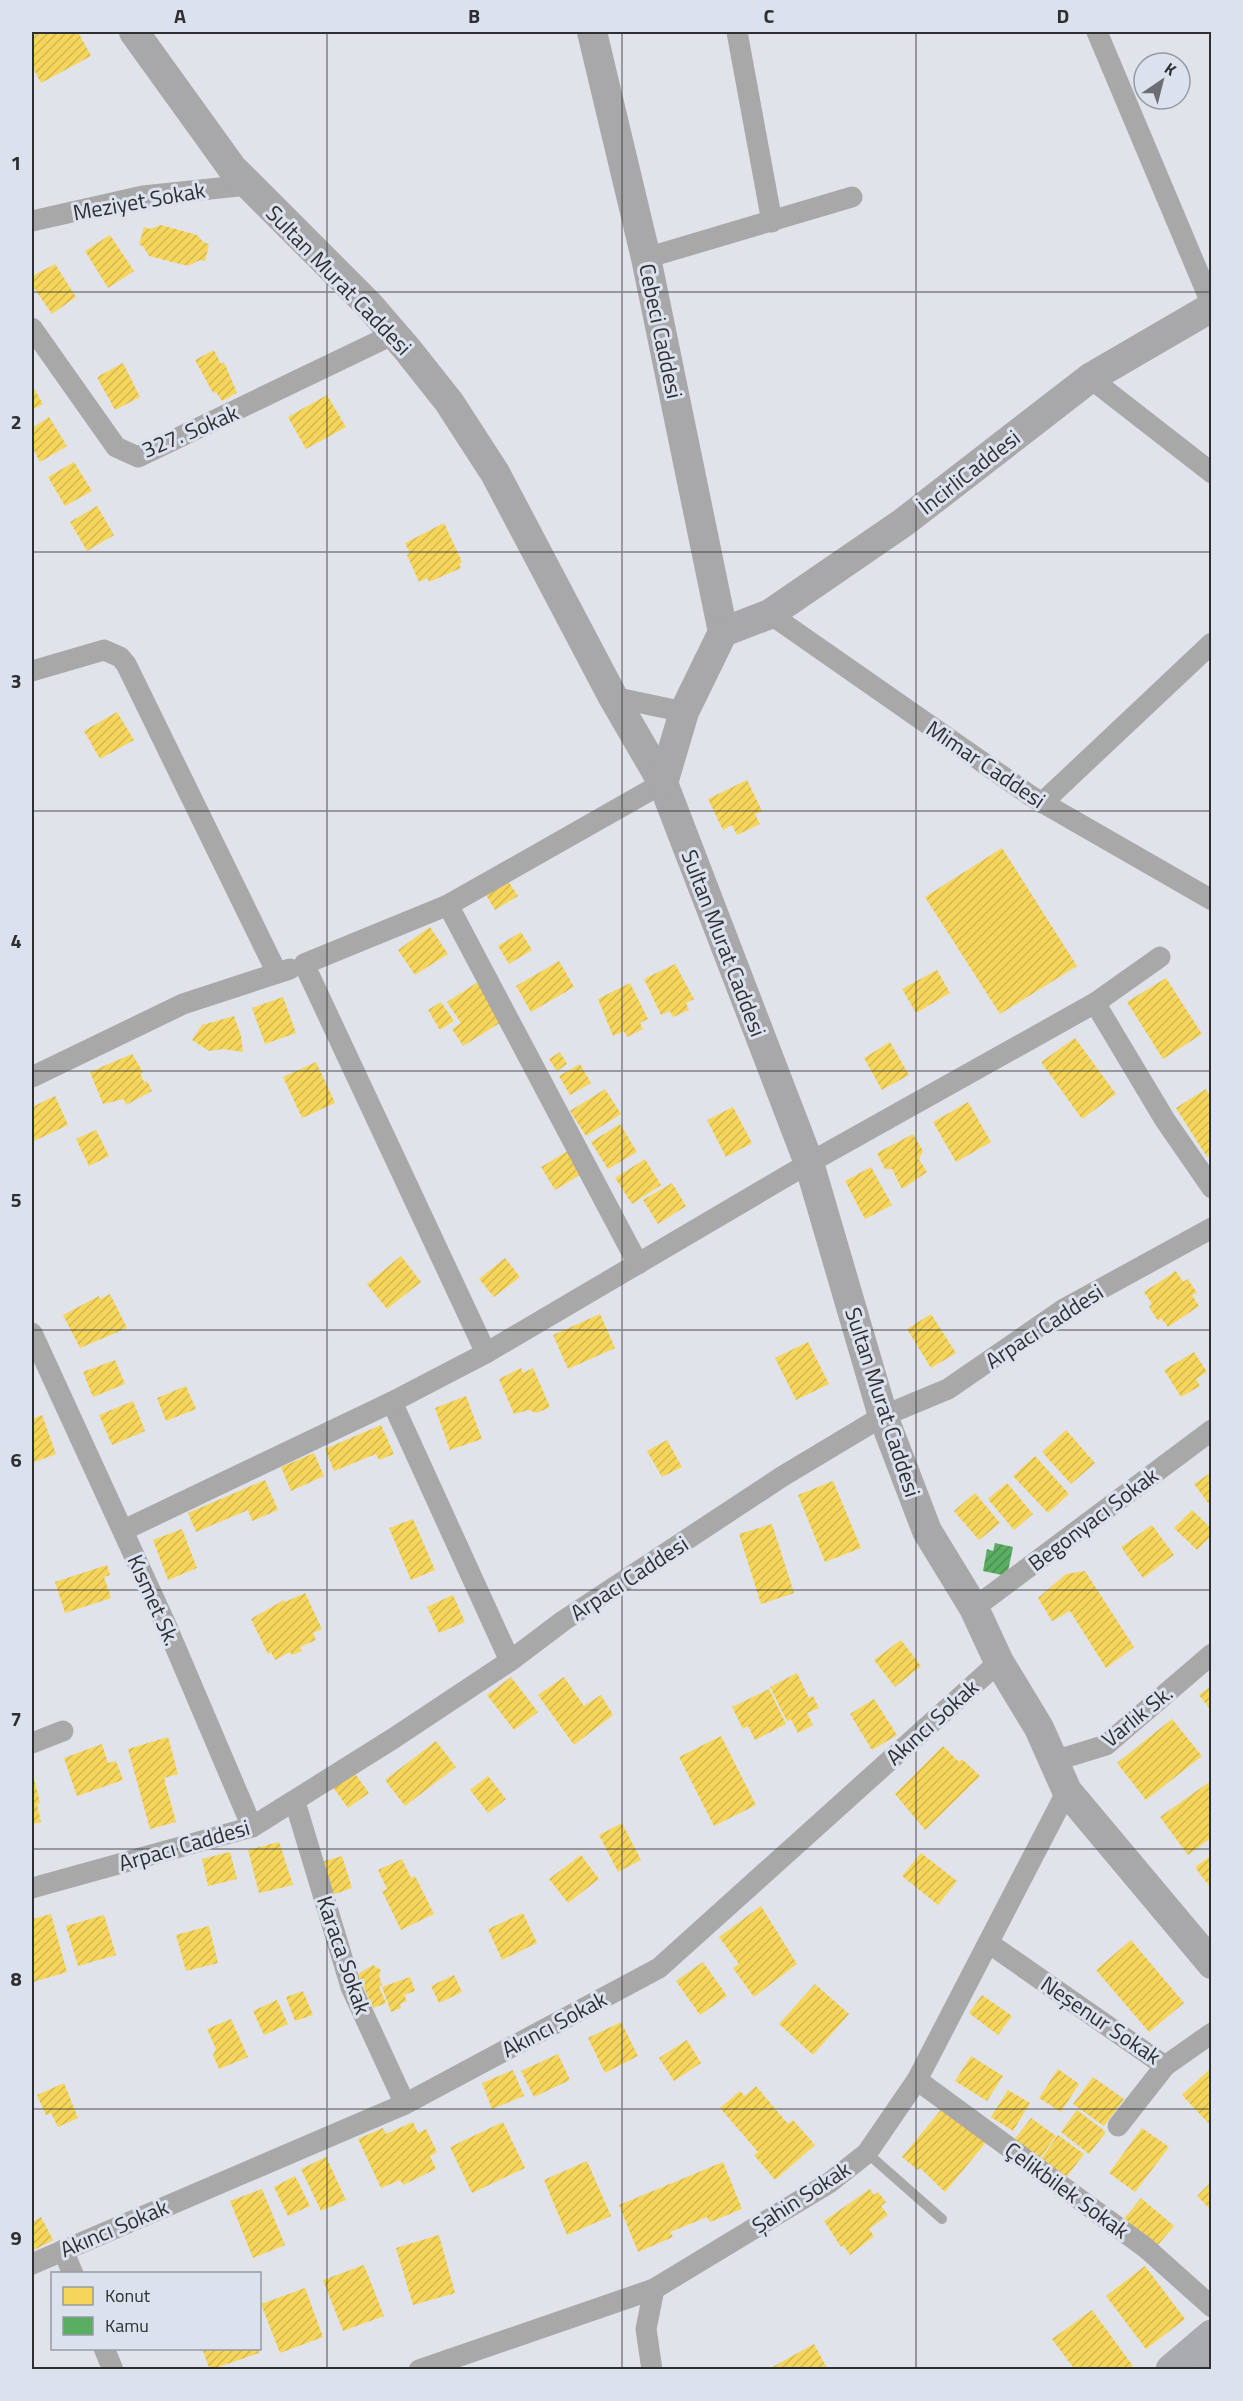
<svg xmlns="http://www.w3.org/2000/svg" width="1243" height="2401" font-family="'Titillium Web',sans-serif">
<defs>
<pattern id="homes-hatch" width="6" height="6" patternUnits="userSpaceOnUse" patternTransform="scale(1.5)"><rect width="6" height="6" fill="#f6d55c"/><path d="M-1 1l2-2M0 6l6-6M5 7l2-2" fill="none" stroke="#d3b750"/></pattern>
<pattern id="public-hatch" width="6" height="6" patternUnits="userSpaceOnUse" patternTransform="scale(1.5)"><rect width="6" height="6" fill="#5aae61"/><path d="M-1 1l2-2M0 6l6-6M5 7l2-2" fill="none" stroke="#4b8e51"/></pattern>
</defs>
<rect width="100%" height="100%" fill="#e0e3e9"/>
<g fill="url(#homes-hatch)">
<polygon points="40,32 78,32 91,56 41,83 32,66 32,36"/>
<polygon points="161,225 197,235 203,242 209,244 205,261 200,260 188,266 149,256 143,246 139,245 144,227 150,229"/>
<polygon points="110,235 134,271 108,288 85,251"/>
<polygon points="55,264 76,297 52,314 32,285 32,276"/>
<polygon points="214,350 221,364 224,362 237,393 222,401 216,392 213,393 195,360"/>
<polygon points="123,363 140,397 115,410 97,377"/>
<polygon points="32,385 43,404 32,410"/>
<polygon points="327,395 346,427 306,449 288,417"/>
<polygon points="49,417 67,446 40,462 32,447 32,428"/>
<polygon points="74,462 92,491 65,506 48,477"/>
<polygon points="97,506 114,535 87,551 70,522"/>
<polygon points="444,523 462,562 459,564 461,568 429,582 427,578 419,582 407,555 410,553 405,543"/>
<polygon points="117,712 134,740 100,759 84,731"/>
<polygon points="747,780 762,811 755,814 760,824 737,835 732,825 723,830 708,799"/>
<polygon points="1002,848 1077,966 1000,1014 925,897"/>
<polygon points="508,881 518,896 495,910 486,895"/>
<polygon points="430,927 448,954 415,975 398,950"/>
<polygon points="521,932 532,950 509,964 498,946"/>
<polygon points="559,961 574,987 531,1012 516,986"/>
<polygon points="675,964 694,999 686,1003 689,1010 673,1017 670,1011 661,1015 644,979"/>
<polygon points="937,970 950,993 916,1013 902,989"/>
<polygon points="1166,978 1202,1034 1163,1059 1127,1002"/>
<polygon points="478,982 503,1021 463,1046 452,1029 461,1023 447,1002"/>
<polygon points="630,983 648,1019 640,1023 643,1029 627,1037 624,1031 613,1036 598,999"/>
<polygon points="283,997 296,1033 265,1044 252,1008"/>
<polygon points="441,1002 454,1021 440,1030 428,1010"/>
<polygon points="234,1016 241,1036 243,1052 223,1049 209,1051 192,1040 202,1025"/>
<polygon points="1075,1038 1116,1094 1082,1119 1041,1062"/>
<polygon points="890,1042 909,1075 882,1090 864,1058"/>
<polygon points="560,1052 567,1064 557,1071 549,1059"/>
<polygon points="132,1054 143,1072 140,1074 144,1082 147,1081 152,1091 126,1105 124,1099 103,1104 90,1072"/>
<polygon points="316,1062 335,1103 302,1118 283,1077"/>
<polygon points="580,1064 591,1083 570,1095 559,1076"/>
<polygon points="605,1089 621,1114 586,1136 570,1111"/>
<polygon points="1206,1089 1212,1098 1212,1153 1207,1157 1176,1108"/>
<polygon points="55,1096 68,1125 32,1142 32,1107"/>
<polygon points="968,1102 991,1142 956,1162 933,1122"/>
<polygon points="733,1107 752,1143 726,1157 707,1120"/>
<polygon points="620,1124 637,1152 608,1169 591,1142"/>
<polygon points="96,1130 109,1156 89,1166 76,1139"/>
<polygon points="913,1134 923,1151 919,1159 927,1172 902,1189 892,1169 885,1169 877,1153"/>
<polygon points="571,1149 585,1172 555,1190 541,1167"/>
<polygon points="645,1159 661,1185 632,1204 615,1178"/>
<polygon points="871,1167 892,1205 865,1219 845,1181"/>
<polygon points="672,1183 686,1206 658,1224 643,1200"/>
<polygon points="401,1256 421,1282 387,1309 367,1284"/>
<polygon points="505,1258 520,1277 494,1297 479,1279"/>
<polygon points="1176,1271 1183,1282 1188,1279 1197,1293 1192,1295 1199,1306 1168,1327 1161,1318 1158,1321 1149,1307 1152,1304 1144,1292"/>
<polygon points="110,1294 127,1328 80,1348 63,1315 99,1296 100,1299"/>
<polygon points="600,1314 615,1348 568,1369 553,1335"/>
<polygon points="931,1314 956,1353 931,1368 907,1329"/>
<polygon points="808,1342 829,1384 796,1400 775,1358"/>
<polygon points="1194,1352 1207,1372 1196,1379 1200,1386 1181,1397 1164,1370"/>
<polygon points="115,1360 125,1384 93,1397 83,1372"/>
<polygon points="521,1368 523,1373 533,1368 550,1407 537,1413 529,1410 514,1414 499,1379"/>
<polygon points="186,1386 196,1409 166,1421 157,1398"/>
<polygon points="466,1396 482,1439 450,1450 435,1408"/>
<polygon points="133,1401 145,1431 112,1445 99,1415"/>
<polygon points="42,1415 56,1454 32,1463 32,1419"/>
<polygon points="381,1425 394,1454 379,1460 376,1454 334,1471 325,1449"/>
<polygon points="1066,1430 1095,1463 1071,1484 1042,1452"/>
<polygon points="667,1440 682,1467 662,1477 647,1451"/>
<polygon points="314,1453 324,1476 291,1491 281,1467"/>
<polygon points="1035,1456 1069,1494 1048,1513 1013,1476"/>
<polygon points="1212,1472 1212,1508 1194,1484"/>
<polygon points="265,1480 278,1510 252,1521 248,1510 196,1532 188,1513"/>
<polygon points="833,1481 861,1548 825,1562 798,1495"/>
<polygon points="1007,1483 1033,1514 1014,1530 988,1499"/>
<polygon points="975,1493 1000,1523 979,1540 954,1511"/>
<polygon points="1192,1510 1212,1529 1212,1535 1197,1550 1174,1528"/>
<polygon points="413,1519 435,1570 411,1580 389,1528"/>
<polygon points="772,1524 794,1593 761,1604 739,1534"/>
<polygon points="1152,1525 1174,1555 1143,1578 1121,1547"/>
<polygon points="182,1529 197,1568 168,1580 153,1540"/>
<polygon points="107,1565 110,1575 104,1577 111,1598 65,1613 55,1582"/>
<polygon points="1085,1571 1134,1647 1106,1668 1070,1611 1052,1621 1038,1598 1066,1574"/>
<polygon points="305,1593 322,1629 313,1633 316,1640 300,1647 302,1651 292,1655 290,1652 275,1660 271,1652 268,1654 251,1619 284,1600 285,1602"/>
<polygon points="453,1595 465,1622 439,1633 427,1607"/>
<polygon points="901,1640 921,1666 895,1687 874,1660"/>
<polygon points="797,1673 809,1698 813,1696 819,1708 807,1713 813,1725 798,1733 791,1719 787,1721 770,1687"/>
<polygon points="511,1677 538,1712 514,1730 487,1695"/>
<polygon points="564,1677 584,1706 601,1695 613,1715 574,1745 538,1695"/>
<polygon points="1212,1685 1212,1712 1199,1695"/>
<polygon points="769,1689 786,1724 755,1740 748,1726 743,1729 732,1707"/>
<polygon points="874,1699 897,1735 872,1750 850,1714"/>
<polygon points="1172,1719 1202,1756 1146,1800 1117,1763"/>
<polygon points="721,1736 756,1805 714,1826 679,1757"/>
<polygon points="168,1737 178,1774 164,1778 176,1822 150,1829 128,1749"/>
<polygon points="436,1741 456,1767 405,1806 385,1780"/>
<polygon points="102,1744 108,1763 116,1761 123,1780 77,1796 64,1758"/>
<polygon points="943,1746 959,1762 962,1759 980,1776 925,1830 895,1794"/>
<polygon points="353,1771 369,1793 348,1808 332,1786"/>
<polygon points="488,1776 506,1799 488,1813 470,1790"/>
<polygon points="32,1778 34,1778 40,1803 37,1804 41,1822 32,1824"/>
<polygon points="1212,1780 1212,1837 1188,1855 1160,1817"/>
<polygon points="622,1823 641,1860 618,1872 599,1835"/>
<polygon points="279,1842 293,1885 259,1893 248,1850"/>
<polygon points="230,1852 237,1879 208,1886 202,1859"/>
<polygon points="921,1853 957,1881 938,1905 902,1876"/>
<polygon points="581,1855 599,1879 568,1903 549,1879"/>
<polygon points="1212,1855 1212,1890 1195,1867"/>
<polygon points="342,1856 352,1888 329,1896 318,1863"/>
<polygon points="402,1859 411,1878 415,1876 434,1914 401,1930 382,1891 387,1889 378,1870"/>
<polygon points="761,1906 797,1964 754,1997 733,1968 739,1964 719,1937"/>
<polygon points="523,1913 537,1943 502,1960 488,1929"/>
<polygon points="51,1914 67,1972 33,1982 32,1919"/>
<polygon points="104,1915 116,1955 78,1966 66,1926"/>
<polygon points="209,1926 218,1963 186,1971 176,1935"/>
<polygon points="1131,1940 1184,2003 1149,2032 1096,1970"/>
<polygon points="703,1962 727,1996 700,2015 676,1981"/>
<polygon points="373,1965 381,1970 379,1976 382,1985 379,1987 386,2003 373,2008 358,1974"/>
<polygon points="454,1975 462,1992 439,2003 431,1986"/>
<polygon points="410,1977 415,1991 404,1995 407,2001 400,2004 401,2008 391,2012 382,1987"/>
<polygon points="815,1984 849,2014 813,2055 779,2024"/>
<polygon points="303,1991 313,2015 295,2021 286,1997"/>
<polygon points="982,1995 1012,2016 998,2035 969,2013"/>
<polygon points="277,2000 288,2024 264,2035 253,2011"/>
<polygon points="231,2019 248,2057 219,2069 213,2055 216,2049 207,2029"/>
<polygon points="621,2022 638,2056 605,2073 588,2038"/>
<polygon points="687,2040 701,2063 674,2081 659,2058"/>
<polygon points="558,2054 570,2080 534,2097 521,2071"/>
<polygon points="971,2056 1003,2076 987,2101 955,2081"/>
<polygon points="1212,2067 1212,2120 1208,2123 1182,2095"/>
<polygon points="1058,2069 1079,2084 1061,2112 1039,2098"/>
<polygon points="513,2070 524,2096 492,2109 482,2083"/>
<polygon points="1093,2077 1124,2099 1104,2126 1073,2104"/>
<polygon points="64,2083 78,2118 58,2127 51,2113 46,2115 37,2095"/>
<polygon points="756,2086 788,2124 793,2120 815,2145 775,2180 754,2155 758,2152 720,2108 740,2091 745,2096"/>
<polygon points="1008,2090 1030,2103 1013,2131 991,2117"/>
<polygon points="944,2106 987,2141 945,2192 920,2168 918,2170 902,2157"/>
<polygon points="1077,2110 1106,2132 1089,2154 1061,2132"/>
<polygon points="1031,2118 1056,2136 1040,2158 1014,2140"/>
<polygon points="413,2122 418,2133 426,2129 437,2152 430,2156 436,2169 403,2185 400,2180 381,2188 358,2139 383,2128 386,2134"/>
<polygon points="503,2122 525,2168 472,2193 450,2147"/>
<polygon points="1142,2128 1169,2147 1135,2192 1109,2173"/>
<polygon points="1058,2135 1084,2154 1064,2180 1039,2162"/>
<polygon points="326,2157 346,2200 321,2211 301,2169"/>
<polygon points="587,2161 611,2216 567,2235 544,2180"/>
<polygon points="723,2162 742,2209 710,2222 707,2217 670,2232 673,2237 638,2252 619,2205"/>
<polygon points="295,2176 310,2206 288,2216 274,2187"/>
<polygon points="1212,2181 1212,2211 1197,2196"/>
<polygon points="262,2189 285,2245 253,2258 230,2201"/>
<polygon points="870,2189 874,2195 878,2192 886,2202 881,2206 888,2215 869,2229 874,2236 850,2255 843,2245 841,2247 824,2221"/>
<polygon points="1141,2198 1174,2226 1157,2246 1124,2219"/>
<polygon points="41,2217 53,2240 32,2251 32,2222"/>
<polygon points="439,2235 455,2293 413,2305 396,2248"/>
<polygon points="364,2265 384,2316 343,2331 323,2280"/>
<polygon points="1145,2266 1185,2319 1146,2349 1106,2296"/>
<polygon points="305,2288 323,2337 280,2353 261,2304"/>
<polygon points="1092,2310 1133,2366 1128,2370 1075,2370 1052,2339"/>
<polygon points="814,2344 828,2370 767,2370"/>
<polygon points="202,2348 258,2348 259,2353 210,2370"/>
</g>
<polygon fill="url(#public-hatch)" points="995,1543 1013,1547 1007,1576 983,1571 987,1549 993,1551"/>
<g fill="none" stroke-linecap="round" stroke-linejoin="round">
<polyline stroke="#a9a8a9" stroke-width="10" points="867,2153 942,2219"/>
<g stroke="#a9a8a9" stroke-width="21">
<polyline points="737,32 772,222"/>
<polyline points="1097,32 1212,305"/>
<polyline points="32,221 143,196 248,185"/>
<polyline points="646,258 852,197"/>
<polyline points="32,328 116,447 138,457 394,334"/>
<polyline points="1090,378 1212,473"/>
<polyline points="770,614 1031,796 1212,900"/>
<polyline points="32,671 104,650 120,657 126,664 277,973"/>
<polyline points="613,697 684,712"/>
<polyline points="1042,803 1212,643"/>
<polyline points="448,905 304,964 486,1353 809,1163 1095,1003 1160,957"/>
<polyline points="1095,1003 1165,1120 1212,1188"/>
<polyline points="32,1077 183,1004 290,969"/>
<polyline points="638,1264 448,905 663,783"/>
<polyline points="32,1333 166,1625 252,1827"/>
<polyline points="486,1353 392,1402 510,1661"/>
<polyline points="124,1530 392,1402"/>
<polyline points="974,1608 1212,1430"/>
<polyline points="32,1743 63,1731"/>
<polyline points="1054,1761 1106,1745 1212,1654"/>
<polyline points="295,1802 351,1987 405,2104"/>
<polyline points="32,1888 252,1827 394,1738 510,1661 563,1621 783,1476 883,1416 948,1389 1064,1309 1212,1228"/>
<polyline points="990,1944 1165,2066 1212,2033"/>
<polyline points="917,2080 1146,2248 1212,2307"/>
<polyline points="1118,2126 1165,2066"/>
<polyline points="63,2250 73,2274"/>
<polyline points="32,2264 405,2104 659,1968 999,1662"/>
<polyline points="104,2348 113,2370"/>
<polyline points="419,2370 654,2289 829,2183 867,2153 917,2080 1067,1791"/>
<polyline points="652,2370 646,2329 654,2289"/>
</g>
<g stroke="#a8a7a9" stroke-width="30">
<polyline points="134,32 232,168 369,305 407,349 449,402 495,473 613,697 663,783 809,1163 883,1416 927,1531 974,1608 999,1662 1039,1728 1067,1791 1212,1964"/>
<polyline points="592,32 646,258 723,632"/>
<polyline points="723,632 770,614 904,522 1090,378 1212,307"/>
<polyline points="663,783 684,712 723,632"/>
</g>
<g stroke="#aaabae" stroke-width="33">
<polyline points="1172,2370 1212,2336"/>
<polyline points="1208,2370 1212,2367"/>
</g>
</g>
<path fill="none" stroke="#2d2f33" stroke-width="1.5" stroke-opacity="0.55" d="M327,32V2370M622,32V2370M916,32V2370M32,292H1212M32,552H1212M32,811H1212M32,1071H1212M32,1330H1212M32,1590H1212M32,1849H1212M32,2109H1212"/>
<g text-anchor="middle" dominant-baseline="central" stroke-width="6" stroke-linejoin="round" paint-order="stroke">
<g font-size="22" fill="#2d2f33" stroke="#dce2ed">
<text transform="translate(139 201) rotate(-10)">Meziyet Sokak</text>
<text transform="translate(339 280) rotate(46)">Sultan Murat Caddesi</text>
<text transform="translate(661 331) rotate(78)">Cebeci Caddesi</text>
<text transform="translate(190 431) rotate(-23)">327. Sokak</text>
<text transform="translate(969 472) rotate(-38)">İncirliCaddesi</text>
<text transform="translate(986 764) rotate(34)">Mimar Caddesi</text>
<text transform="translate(724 943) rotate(69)">Sultan Murat Caddesi</text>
<text transform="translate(1044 1326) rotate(-33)">Arpacı Caddesi</text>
<text transform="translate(883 1402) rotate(72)">Sultan Murat Caddesi</text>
<text transform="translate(1093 1519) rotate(-37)">Begonyacı Sokak</text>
<text transform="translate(629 1578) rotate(-33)">Arpacı Caddesi</text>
<text transform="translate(154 1600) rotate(66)">Kısmet Sk.</text>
<text transform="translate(1137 1716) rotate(-39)">Varlık Sk.</text>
<text transform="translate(932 1722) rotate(-42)">Akıncı Sokak</text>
<text transform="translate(184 1845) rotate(-16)">Arpacı Caddesi</text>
<text transform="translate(344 1955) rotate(71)">Karaca Sokak</text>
<text transform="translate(1101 2020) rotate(34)">Neşenur Sokak</text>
<text transform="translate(554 2024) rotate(-28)">Akıncı Sokak</text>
<text transform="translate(1067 2190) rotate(36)">Çelikbilek Sokak</text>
<text transform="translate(801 2197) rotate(-33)">Şahin Sokak</text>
<text transform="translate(114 2228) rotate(-23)">Akıncı Sokak</text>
</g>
</g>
<rect width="1243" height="2401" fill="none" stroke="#dce2ed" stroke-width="66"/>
<rect x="51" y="2272" width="210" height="78" fill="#dce2ed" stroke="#969aa3" stroke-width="1.5"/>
<rect x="63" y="2287" width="30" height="18" fill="#f6d55c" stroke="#969aa3" stroke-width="1.5"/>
<text x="105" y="2302" font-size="18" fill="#2d2f33">Konut</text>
<rect x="63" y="2317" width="30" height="18" fill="#5aae61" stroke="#969aa3" stroke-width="1.5"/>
<text x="105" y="2332" font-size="18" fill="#2d2f33">Kamu</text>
<g transform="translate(1162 81) rotate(35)"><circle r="28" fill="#dce2ed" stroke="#969aa3" stroke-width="1.5"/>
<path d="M0-4.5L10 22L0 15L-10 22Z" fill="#6c6e73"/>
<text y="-9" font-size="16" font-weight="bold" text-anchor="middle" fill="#2d2f33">K</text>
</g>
<rect x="33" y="33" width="1177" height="2335" fill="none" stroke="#2d2f33" stroke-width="2"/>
<g font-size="20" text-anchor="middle" font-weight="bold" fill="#2d2f33">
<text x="180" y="23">A</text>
<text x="474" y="23">B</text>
<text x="769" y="23">C</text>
<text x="1063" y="23">D</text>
<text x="16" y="170">1</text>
<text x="16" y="429">2</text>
<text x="16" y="688">3</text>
<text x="16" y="948">4</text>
<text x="16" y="1207">5</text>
<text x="16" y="1467">6</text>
<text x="16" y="1726">7</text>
<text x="16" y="1986">8</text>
<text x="16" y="2245">9</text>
</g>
</svg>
